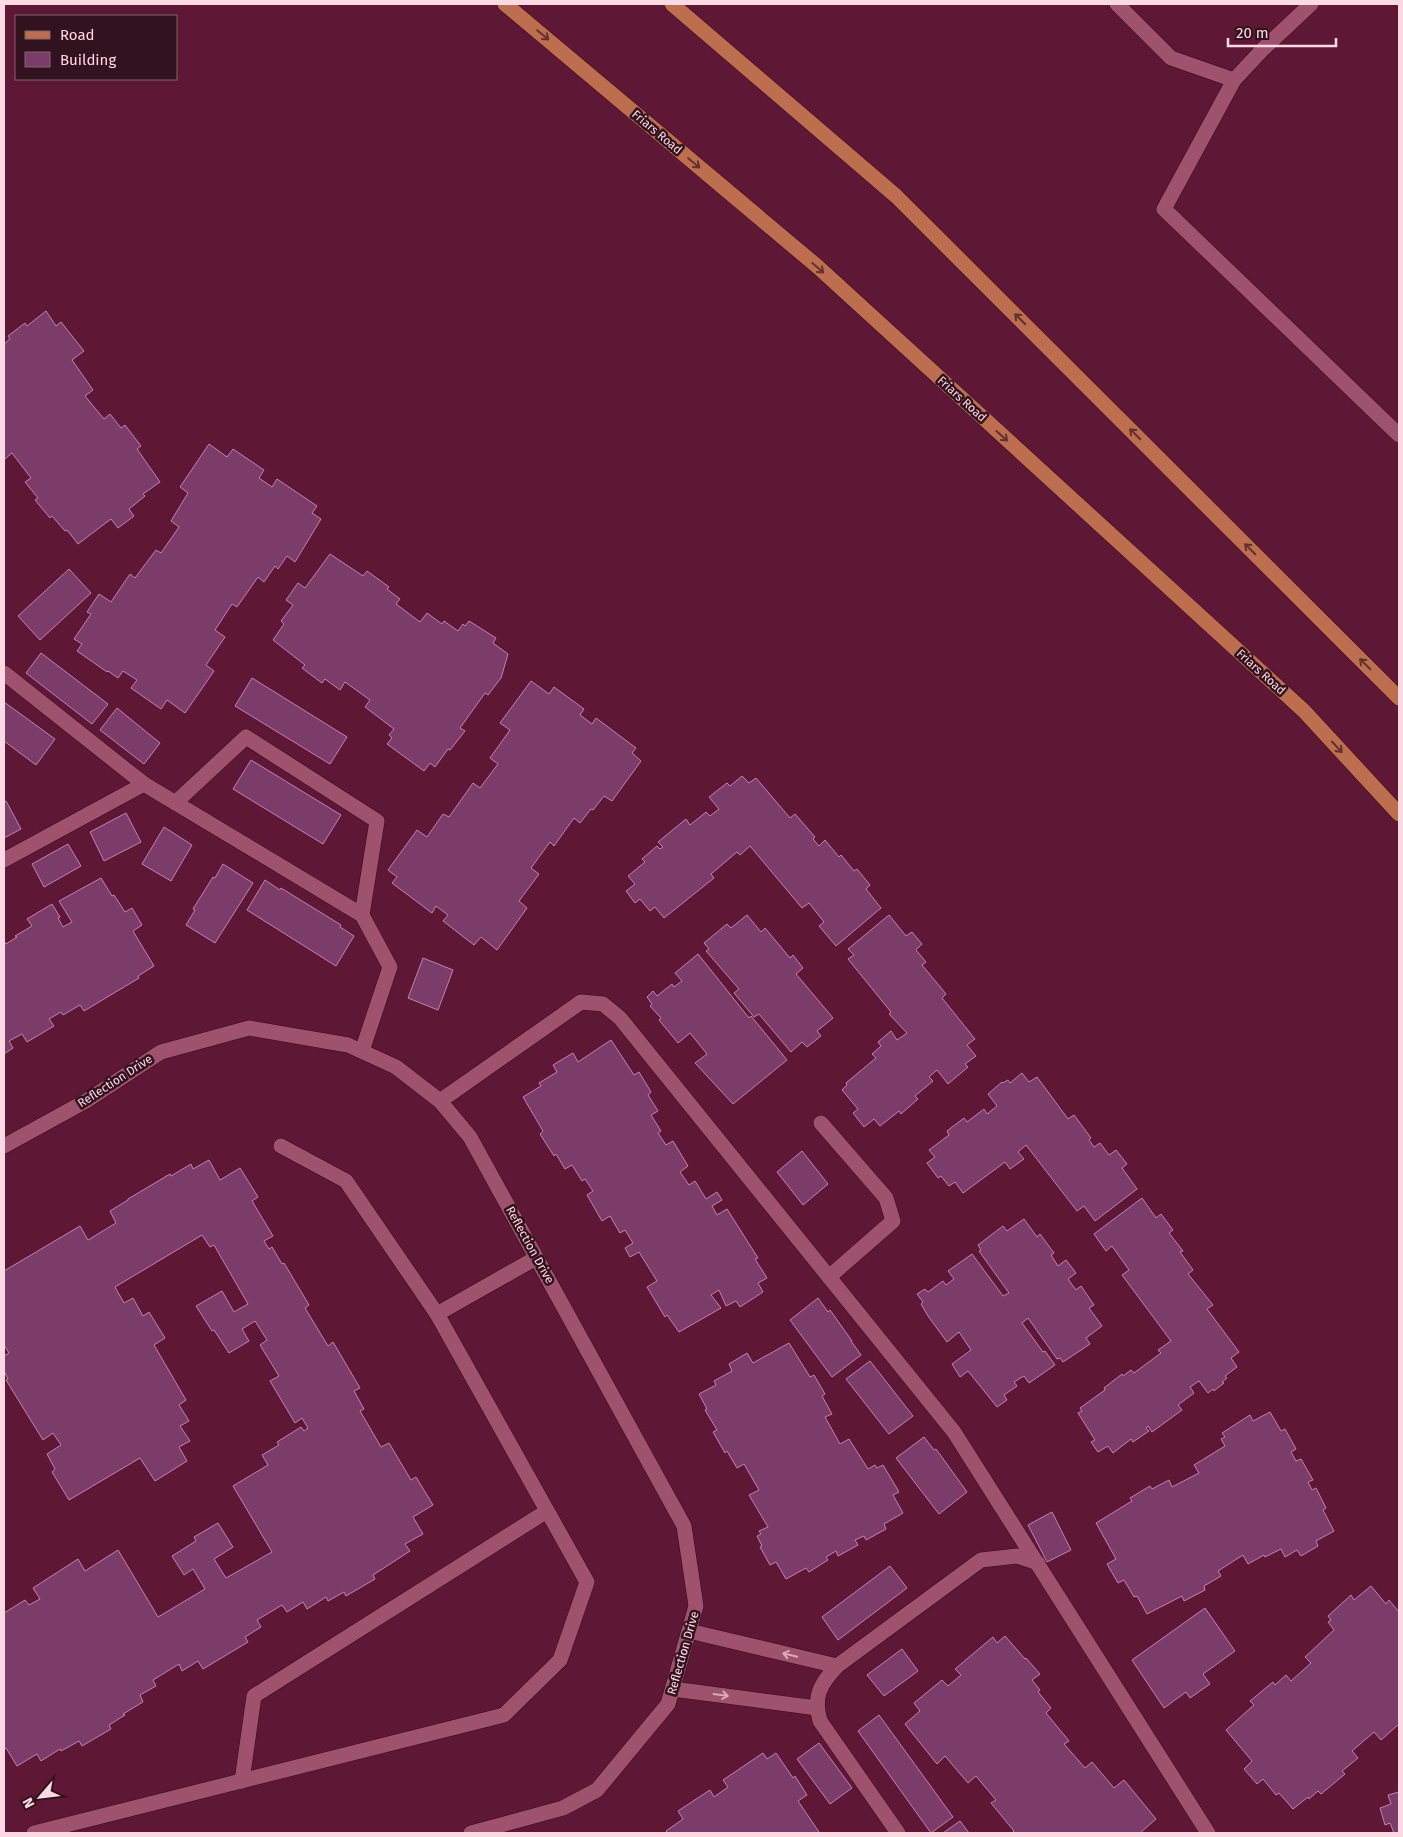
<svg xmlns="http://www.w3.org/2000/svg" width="1403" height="1837" font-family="'Fira Sans',sans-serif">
<rect width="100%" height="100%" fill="#5e1836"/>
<g fill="#7b3c6a" stroke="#c581b1">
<polygon points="46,311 56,326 61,322 84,351 72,360 93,390 85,396 104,419 110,414 121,428 125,425 141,446 137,449 160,482 143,494 145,496 129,509 134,516 118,528 111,519 78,544 67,530 65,531 52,516 50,518 35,500 38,498 25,482 31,478 12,453 5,459 4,458 4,344 10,339 8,336 25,323 27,326"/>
<polygon points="209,444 227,457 233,449 264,470 259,478 272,487 277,479 317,506 312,513 321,519 295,562 287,556 278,569 275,566 264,582 258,577 237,607 232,604 215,630 225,637 206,665 214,671 185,713 167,700 161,709 131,688 137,680 123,671 118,678 108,671 107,672 77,651 82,644 74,639 91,614 87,612 99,594 111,602 130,574 135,578 156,550 161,553 179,527 171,521 188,493 180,487"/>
<polygon points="330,554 363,576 367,571 389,587 387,589 400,599 396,604 420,622 427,613 442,624 444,621 458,631 463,624 465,626 469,621 496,638 493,643 508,654 501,678 488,695 485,693 460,728 465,731 450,750 448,749 435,767 430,763 424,771 387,744 392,738 389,735 394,729 365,707 370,700 345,682 340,690 325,679 322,683 302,668 305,665 273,640 284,624 281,621 293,605 286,600 298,583 305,588"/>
<polygon points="69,569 91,593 40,640 18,616"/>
<polygon points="41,653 108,704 92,724 26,673"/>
<polygon points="252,678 347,737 330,764 235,706"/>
<polygon points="531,681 549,694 554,687 584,709 580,715 592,724 596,718 636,748 632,753 641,761 612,801 604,796 593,810 591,809 580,823 574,818 554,846 550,842 531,868 539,874 519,901 527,908 497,950 481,937 474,945 443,921 448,915 436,906 432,913 392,883 397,877 388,870 417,830 427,837 443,814 449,817 473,783 480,788 498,764 490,758 510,730 500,723"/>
<polygon points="4,702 55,739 36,765 4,741"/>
<polygon points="117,708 160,743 144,764 100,730"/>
<polygon points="251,760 341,815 323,844 233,789"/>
<polygon points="742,776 749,783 756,778 790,818 795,814 815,837 813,839 819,846 825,840 839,857 841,855 854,871 857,869 870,885 866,889 881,908 836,946 819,926 824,922 809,903 802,908 750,846 740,855 737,852 711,874 714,878 664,918 655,907 650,911 640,899 635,903 626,891 635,884 628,876 645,862 642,859 657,846 660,849 663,847 658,842 686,819 690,825 706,812 710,816 719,809 709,797 727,783 730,786"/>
<polygon points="6,801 21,829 4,838 4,802"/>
<polygon points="126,813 141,842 104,861 90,832"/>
<polygon points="164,827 192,845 171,881 142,864"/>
<polygon points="68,844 81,866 44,887 32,864"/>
<polygon points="223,864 253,883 215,943 186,925 195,910 193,909 213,877 215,878"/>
<polygon points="101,878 112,896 114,895 125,912 132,908 142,925 133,931 154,966 138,976 139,978 84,1011 80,1005 63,1015 61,1012 49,1019 54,1026 27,1042 22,1034 9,1041 13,1048 4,1054 4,941 6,944 17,937 15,936 32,926 27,919 52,904 60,917 58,918 63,927 72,922 59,901"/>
<polygon points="265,880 280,890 281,888 341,925 340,927 354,936 336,966 247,910"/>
<polygon points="747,915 761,932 765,928 790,958 793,955 803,968 796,974 833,1018 817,1031 821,1036 807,1047 802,1042 791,1052 759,1014 754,1017 734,993 739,989 706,951 709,949 704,943 727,924 731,928"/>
<polygon points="889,915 906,936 912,932 922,944 916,950 926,962 922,965 946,994 942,998 975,1039 967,1045 976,1056 965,1064 968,1067 948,1084 937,1070 929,1077 933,1081 915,1096 918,1099 901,1114 899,1111 880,1126 874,1119 864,1127 853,1113 858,1109 842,1090 847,1085 846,1083 876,1058 872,1054 881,1046 878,1042 891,1031 897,1040 907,1033 889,1014 891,1012 848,959 854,955 848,949"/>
<polygon points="698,954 749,1018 751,1016 787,1060 733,1104 695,1063 707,1054 690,1033 678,1043 659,1020 661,1018 650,1006 652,1004 647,997 653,991 657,996 672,984 674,987 682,981 675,973"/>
<polygon points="423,958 453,970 438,1010 408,998"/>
<polygon points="611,1040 634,1075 639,1072 651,1092 648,1095 658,1111 651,1115 661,1131 658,1133 666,1145 673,1141 688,1166 680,1172 689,1185 695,1181 706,1199 717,1192 722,1200 712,1206 717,1215 727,1209 758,1258 755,1259 767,1278 758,1283 763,1292 740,1307 736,1301 726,1306 719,1290 711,1295 721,1308 679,1332 667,1315 665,1317 647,1287 657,1281 639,1252 630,1257 625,1248 633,1243 625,1230 620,1233 610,1216 602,1221 587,1195 593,1191 585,1179 582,1181 572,1165 565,1169 556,1154 554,1156 540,1134 543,1131 523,1097 541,1086 539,1083 557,1072 553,1065 573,1053 578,1062"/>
<polygon points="1022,1073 1029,1082 1037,1077 1068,1119 1074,1115 1091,1138 1089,1140 1094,1147 1100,1143 1109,1155 1116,1150 1127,1164 1122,1168 1137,1189 1095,1221 1084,1206 1077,1211 1026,1145 1018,1152 1024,1159 1010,1169 1005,1162 963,1193 955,1182 949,1186 941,1176 938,1178 927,1163 935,1157 929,1150 949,1135 947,1131 964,1118 967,1122 984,1109 987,1114 997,1106 988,1094 1002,1082 1003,1083 1008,1080 1010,1083"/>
<polygon points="802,1151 828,1184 803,1205 777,1172"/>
<polygon points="209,1160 220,1180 240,1168 258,1197 252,1201 273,1236 264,1241 269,1249 272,1247 282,1264 284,1263 309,1305 305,1308 328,1346 333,1342 360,1388 354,1391 364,1409 360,1411 381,1447 389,1443 411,1480 416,1477 433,1505 413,1517 423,1534 405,1544 410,1551 373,1575 375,1579 346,1596 344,1592 328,1601 326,1597 307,1609 303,1602 287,1612 282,1605 257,1620 261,1627 245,1637 248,1642 203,1669 198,1661 182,1671 179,1664 153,1680 156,1686 140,1695 143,1702 123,1714 125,1715 109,1725 111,1729 82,1746 79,1741 61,1751 60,1749 41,1761 37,1754 17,1766 6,1748 4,1749 4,1613 25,1600 29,1605 40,1599 33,1588 78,1559 85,1571 118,1550 158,1617 205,1589 193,1569 184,1575 172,1556 196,1541 194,1537 218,1523 233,1547 214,1559 226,1578 272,1552 233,1486 268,1465 262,1455 279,1445 277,1442 301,1427 304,1431 308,1428 302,1418 295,1423 270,1381 279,1376 260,1345 267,1340 255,1321 242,1329 249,1341 229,1353 214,1330 212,1331 196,1306 222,1291 234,1312 248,1304 214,1245 210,1247 202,1235 115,1287 124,1303 133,1298 143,1316 149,1312 165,1338 154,1345 186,1400 179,1405 189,1421 180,1426 190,1441 179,1447 187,1461 155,1481 140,1458 69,1500 52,1472 55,1469 47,1454 61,1445 53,1433 43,1440 6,1380 8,1379 4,1371 4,1356 9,1353 4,1345 4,1271 80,1226 88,1240 116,1223 110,1211 128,1200 128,1199 170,1174 171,1176 191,1164 193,1169"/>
<polygon points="1142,1198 1156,1218 1161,1214 1173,1230 1169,1233 1183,1251 1180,1252 1193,1270 1188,1274 1213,1305 1207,1309 1239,1352 1231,1358 1237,1367 1225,1376 1227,1378 1222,1382 1224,1383 1214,1391 1213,1389 1208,1393 1199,1381 1190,1387 1194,1393 1178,1405 1182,1410 1152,1432 1148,1426 1146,1428 1149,1431 1133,1442 1131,1439 1113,1453 1108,1446 1098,1452 1091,1442 1095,1440 1078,1413 1082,1411 1080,1408 1105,1390 1104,1388 1122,1374 1123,1376 1131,1370 1134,1373 1161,1353 1158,1350 1171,1341 1122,1275 1129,1270 1112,1246 1106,1251 1094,1234"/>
<polygon points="1024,1219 1037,1237 1040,1234 1054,1253 1051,1255 1058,1266 1066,1260 1076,1273 1068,1279 1076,1290 1081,1286 1094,1305 1089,1308 1102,1326 1086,1338 1090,1344 1063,1362 1060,1358 1057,1359 1028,1318 1022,1323 1043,1352 1045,1351 1055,1365 1029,1383 1024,1376 1014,1382 1017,1386 1004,1395 1007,1400 997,1407 968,1371 960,1377 952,1364 971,1350 959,1332 947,1342 928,1316 921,1304 923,1302 917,1294 925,1289 928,1292 943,1281 946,1285 954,1279 948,1271 972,1254 1003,1296 1009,1293 979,1251 981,1250 978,1245 1003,1226 1007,1231"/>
<polygon points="818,1298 828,1312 830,1310 852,1341 851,1341 861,1355 832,1377 790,1320"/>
<polygon points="789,1343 810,1377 814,1375 825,1394 822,1396 832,1414 825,1417 840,1444 849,1439 868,1469 875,1465 877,1468 883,1465 899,1492 893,1495 903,1513 884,1524 886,1529 866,1540 864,1536 855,1540 858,1545 838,1556 836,1551 826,1557 828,1560 809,1572 806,1568 786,1579 776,1562 770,1565 760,1547 762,1546 757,1536 761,1534 759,1531 768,1527 749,1495 759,1490 744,1464 737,1468 727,1451 725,1453 713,1432 717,1430 705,1410 707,1409 699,1394 716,1385 714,1381 732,1371 729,1364 747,1353 753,1363"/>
<polygon points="870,1361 913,1416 889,1434 846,1379"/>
<polygon points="1270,1412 1281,1431 1285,1429 1296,1449 1291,1452 1296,1461 1301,1459 1313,1480 1308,1482 1312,1490 1316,1488 1326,1508 1323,1510 1334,1531 1316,1541 1318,1546 1301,1556 1297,1550 1285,1557 1281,1549 1265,1557 1264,1555 1248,1564 1243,1555 1218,1571 1221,1576 1204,1586 1205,1590 1184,1601 1182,1596 1147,1614 1137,1596 1134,1597 1124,1580 1118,1583 1107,1564 1116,1559 1096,1523 1132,1501 1130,1498 1150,1486 1152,1489 1169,1480 1172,1487 1199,1473 1194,1465 1225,1446 1221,1439 1225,1437 1222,1433 1250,1415 1253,1421"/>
<polygon points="924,1437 934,1450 936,1449 967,1492 939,1514 896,1458"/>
<polygon points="1052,1512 1071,1550 1047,1562 1028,1525"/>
<polygon points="890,1566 907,1588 838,1640 822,1617"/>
<polygon points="1371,1586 1386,1604 1389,1600 1399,1612 1399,1724 1381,1740 1374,1732 1352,1751 1358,1758 1342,1771 1345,1774 1321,1794 1318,1791 1309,1799 1308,1797 1293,1809 1279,1793 1276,1795 1263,1779 1257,1784 1244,1769 1252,1761 1226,1730 1254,1705 1250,1701 1273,1682 1275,1685 1286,1675 1291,1681 1311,1663 1305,1657 1334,1630 1328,1622 1331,1620 1328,1616 1351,1595 1354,1600"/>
<polygon points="1205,1608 1235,1651 1203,1674 1210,1684 1190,1698 1186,1692 1164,1708 1132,1660"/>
<polygon points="1005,1636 1025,1659 1026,1658 1040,1674 1032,1680 1040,1690 1038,1692 1051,1708 1046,1713 1069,1741 1064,1744 1085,1768 1092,1762 1114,1788 1124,1780 1156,1819 1140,1833 1012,1833 1014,1831 991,1803 996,1800 976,1776 968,1783 945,1756 937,1764 905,1724 920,1711 914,1703 942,1680 948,1686 961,1675 955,1669 993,1637 997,1643"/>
<polygon points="902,1649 918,1671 884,1696 867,1675"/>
<polygon points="879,1715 953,1817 931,1833 858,1731"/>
<polygon points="819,1743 852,1788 830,1804 797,1759"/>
<polygon points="763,1753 767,1759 776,1753 793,1778 795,1776 807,1795 798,1801 819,1832 816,1833 668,1833 666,1831 683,1819 678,1811 710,1790 714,1797 728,1787 723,1780"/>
<polygon points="1399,1792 1399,1833 1394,1833 1390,1823 1385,1825 1380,1808 1391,1804 1388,1795"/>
<polygon points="960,1821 969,1833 943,1833"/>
</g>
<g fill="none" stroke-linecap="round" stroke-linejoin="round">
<g stroke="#3a061e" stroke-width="16">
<g id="minor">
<polyline points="1117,4 1171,58 1234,80 1263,49 1311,4"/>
<polyline points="1234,80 1164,209 1399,435"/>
<polyline points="4,673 144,784 362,915 390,967 362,1051"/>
<polyline points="175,803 246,737 377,821 362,915"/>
<polyline points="4,860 144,784"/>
<polyline points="440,1101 581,1002 603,1004 620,1018 954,1432 1208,1833"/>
<polyline points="821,1123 886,1198 893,1221 829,1277"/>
<polyline points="4,1146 86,1101 161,1052 249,1028 348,1045 396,1067 440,1101 470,1137 684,1526 696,1606 668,1704 597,1790 563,1808 471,1833"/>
<polyline points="437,1314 536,1258"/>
<polyline points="689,1631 837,1666"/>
<polyline points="673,1689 817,1708"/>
<polyline points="242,1781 254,1696 547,1511"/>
<polyline points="34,1833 504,1715 560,1660 587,1582 437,1314 346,1181 281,1146"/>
<path d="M898,1833L820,1721C813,1697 820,1684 837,1666L981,1560L1017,1556L1038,1563"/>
</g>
</g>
<g stroke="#3a061e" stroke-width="16">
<g id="major">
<polyline points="505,4 818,267 1304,711 1399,814"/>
<polyline points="672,4 896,196 1399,698"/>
</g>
</g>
<use href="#minor" stroke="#9f526e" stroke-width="15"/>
<use href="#major" stroke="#bc6e4f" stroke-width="15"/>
</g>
<defs><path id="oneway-shaft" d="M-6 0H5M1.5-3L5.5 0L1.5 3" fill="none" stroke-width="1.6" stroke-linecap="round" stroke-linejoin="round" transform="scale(1.25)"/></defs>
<g stroke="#62322f">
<use href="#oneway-shaft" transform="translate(543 35) rotate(40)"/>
<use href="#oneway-shaft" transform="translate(694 163) rotate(40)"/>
<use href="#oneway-shaft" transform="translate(818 268) rotate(41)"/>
<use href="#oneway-shaft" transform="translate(1020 319) rotate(-135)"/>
<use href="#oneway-shaft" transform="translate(1135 434) rotate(-135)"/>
<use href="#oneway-shaft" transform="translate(1002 436) rotate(42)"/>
<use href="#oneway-shaft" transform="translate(1250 549) rotate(-135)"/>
<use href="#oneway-shaft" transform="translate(1365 664) rotate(-135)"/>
<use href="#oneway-shaft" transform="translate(1337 747) rotate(47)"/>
</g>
<g stroke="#dcaaba">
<use href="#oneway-shaft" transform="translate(790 1655) rotate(-167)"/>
<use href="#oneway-shaft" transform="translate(721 1695) rotate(8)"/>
</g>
<g text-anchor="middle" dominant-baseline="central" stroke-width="5" stroke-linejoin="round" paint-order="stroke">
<g font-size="12" fill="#fdd9e3" stroke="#31121e">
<text transform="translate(657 132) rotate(40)">Friars Road</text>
<text transform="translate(962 399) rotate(42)">Friars Road</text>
<text transform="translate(1261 672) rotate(42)">Friars Road</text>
<text transform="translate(115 1081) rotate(-33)">Reflection Drive</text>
<text transform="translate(530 1245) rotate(61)">Reflection Drive</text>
<text transform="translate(683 1653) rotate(-74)">Reflection Drive</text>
</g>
</g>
<rect width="1403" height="1837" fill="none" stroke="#fdd9e3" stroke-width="10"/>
<rect x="15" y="15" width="162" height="65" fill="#31121e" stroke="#83626d"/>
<rect x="25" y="31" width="25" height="8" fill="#bc6e4f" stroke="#83626d"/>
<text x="60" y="40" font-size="15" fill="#fdd9e3">Road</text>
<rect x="25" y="52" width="25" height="15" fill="#7b3c6a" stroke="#83626d"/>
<text x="60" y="65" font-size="15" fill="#fdd9e3">Building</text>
<g transform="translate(40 1797) rotate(242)" stroke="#31121e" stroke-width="4" paint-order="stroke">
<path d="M0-4L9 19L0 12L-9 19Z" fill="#fdd9e3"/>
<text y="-8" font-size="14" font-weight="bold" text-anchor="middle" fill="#fdd9e3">N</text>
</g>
<path d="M1228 38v8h108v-8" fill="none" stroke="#fdd9e3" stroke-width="2.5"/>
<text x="1236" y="38" font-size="15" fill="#fdd9e3" stroke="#31121e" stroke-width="4" paint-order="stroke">20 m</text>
</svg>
